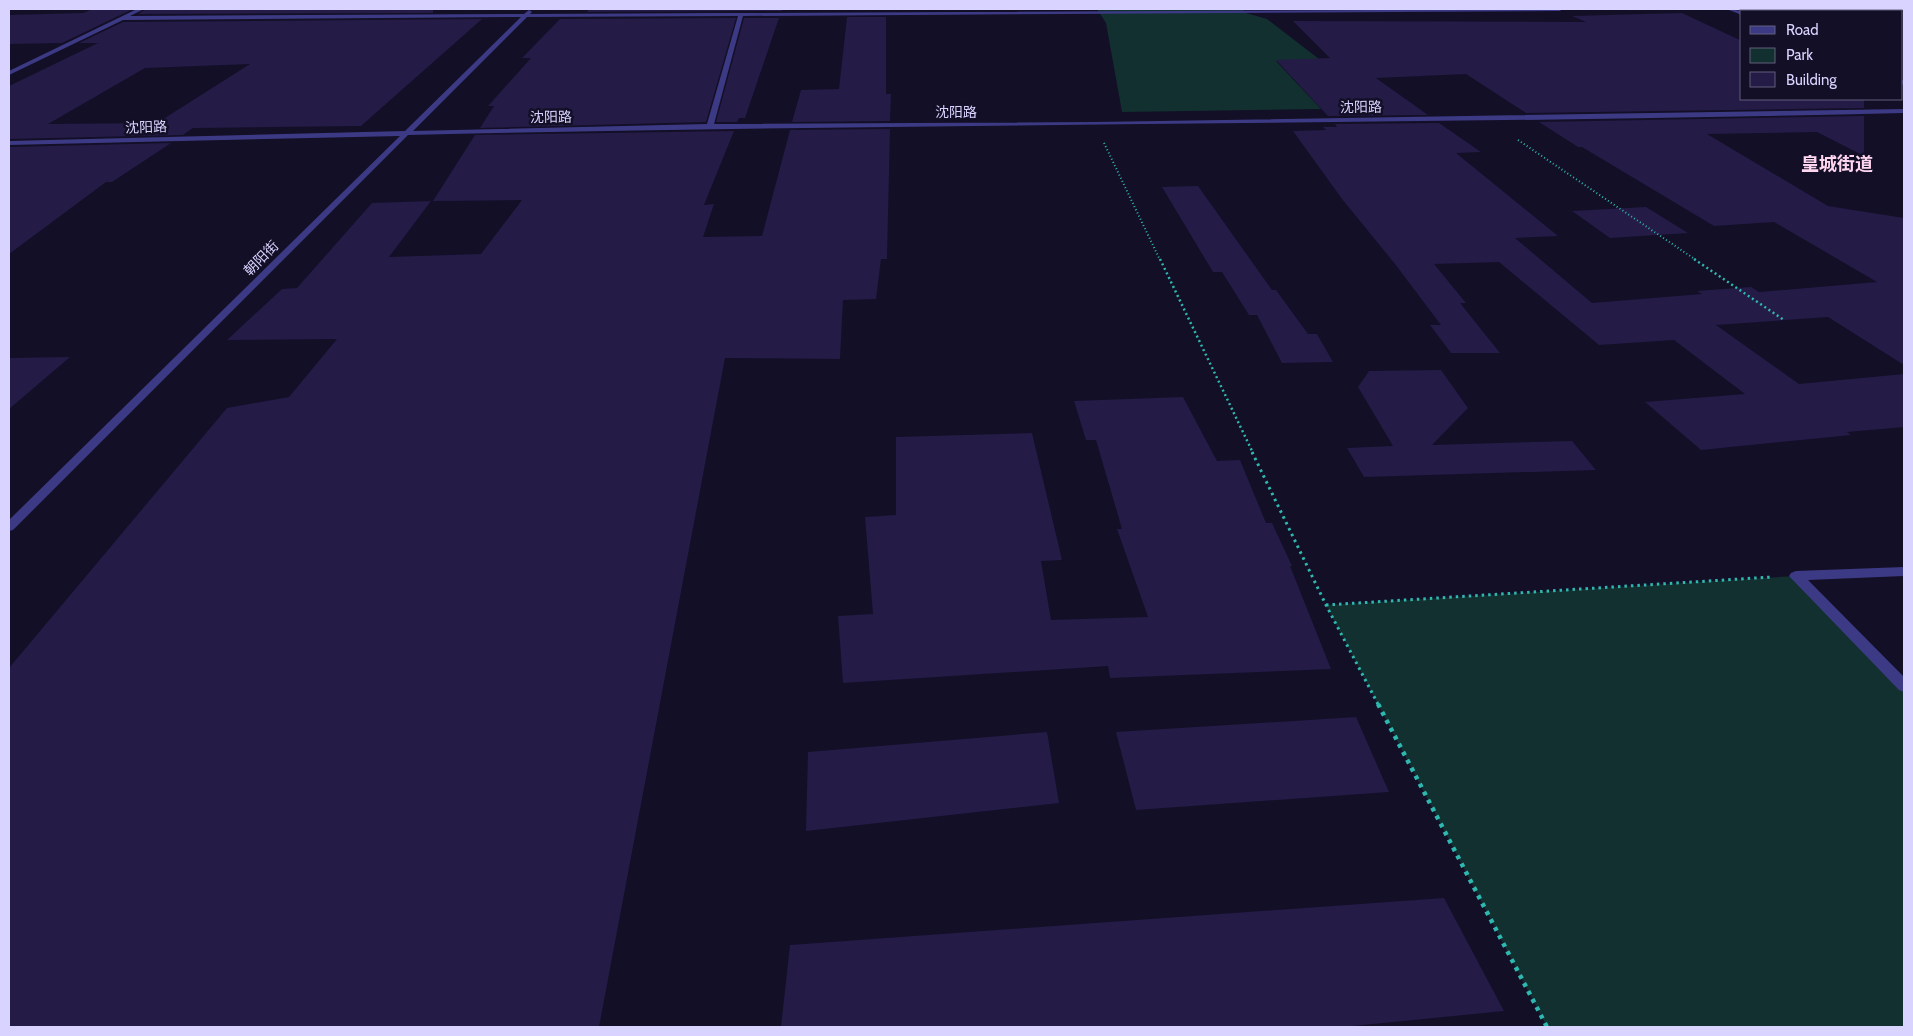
<svg xmlns="http://www.w3.org/2000/svg" width="1913" height="1036" font-family="Cabin,'Noto Sans SC',sans-serif">
<rect width="100%" height="100%" fill="#130f26"/>
<g fill="#12302f">
<polygon points="1097,9 1242,9 1246,13 1267,19 1319,59 1276,61 1321,109 1122,112 1106,23"/>
<polygon points="1796,576 1904,686 1904,1027 1547,1027 1326,605"/>
</g>
<g fill="#241b47" fill-rule="evenodd">
<polygon points="93,9 133,9 62,43 9,44 9,15 83,13"/>
<polygon points="146,9 433,9 433,13 138,14"/>
<polygon points="589,9 782,9 782,11 587,12"/>
<polygon points="1682,13 1742,41 1742,99 1864,99 1864,108 1526,113 1466,74 1376,78 1428,115 1328,116 1276,60 1330,58 1293,21 1586,22 1572,16"/>
<polygon points="847,17 886,17 886,94 891,94 890,121 792,122 801,90 839,89"/>
<polygon points="736,18 706,122 480,128 494,106 488,106 531,58 522,58 560,19"/>
<polygon points="744,18 779,18 745,118 739,118 737,122 716,122"/>
<path d="M482,19L361,126L193,128L183,135L9,139V86L98,43H79L123,22ZM250,64L157,123L48,124L145,68Z"/>
<polygon points="1864,116 1864,156 1817,132 1707,134 1828,206 1904,218 1904,365 1828,317 1716,325 1799,384 1904,374 1904,427 1847,432 1851,435 1701,450 1645,402 1745,394 1674,340 1599,345 1499,262 1434,264 1466,303 1460,303 1500,353 1451,353 1430,325 1441,325 1395,264 1342,199 1293,131 1326,130 1323,127 1337,127 1335,124 1439,123 1481,152 1456,153 1558,236 1515,238 1592,303 1702,294 1697,291 1751,287 1759,292 1877,282 1774,222 1714,226 1582,147 1578,147 1539,122"/>
<polygon points="890,129 887,259 881,259 876,299 843,300 840,359 725,358 599,1027 9,1027 9,668 227,408 289,397 337,339 227,340 282,289 297,288 372,203 431,201 389,257 481,254 522,200 433,201 475,135 734,131 704,205 714,204 703,237 762,236 790,130"/>
<polygon points="171,143 112,182 106,182 9,254 9,147"/>
<polygon points="1198,186 1272,290 1276,290 1308,334 1317,334 1333,362 1282,363 1257,315 1249,315 1222,272 1213,272 1162,187"/>
<polygon points="1646,207 1688,233 1610,238 1572,211"/>
<polygon points="70,357 9,409 9,358"/>
<polygon points="1441,370 1468,408 1432,445 1572,441 1596,470 1364,477 1347,448 1393,446 1358,387 1369,371"/>
<polygon points="1183,397 1217,461 1240,460 1266,523 1272,523 1292,566 1290,566 1331,669 1110,678 1108,666 843,683 838,616 873,614 865,517 896,515 896,437 1032,433 1062,560 1041,561 1051,620 1148,617 1117,529 1122,529 1096,440 1086,440 1074,401"/>
<polygon points="1356,717 1389,792 1136,810 1116,732"/>
<polygon points="1047,732 1059,803 806,831 808,752"/>
<polygon points="1444,898 1504,1011 1343,1027 781,1027 790,945"/>
</g>
<g fill="none" stroke-linecap="round" stroke-linejoin="round">
<g stroke="#2fb8b0" stroke-width="2" stroke-dasharray="1 2.5" stroke-linecap="butt">
<polyline points="1518,140 1696,260"/>
<polyline points="1104,143 1160,260"/>
</g>
<g stroke="#2fb8b0" stroke-width="2.5" stroke-dasharray="2 3" stroke-linecap="butt">
<polyline points="1160,259 1253,453"/>
<polyline points="1694,259 1784,320"/>
</g>
<g stroke="#2fb8b0" stroke-width="3" stroke-dasharray="2.5 4" stroke-linecap="butt">
<polyline points="1252,452 1326,605 1379,706"/>
<polyline points="1326,605 1772,577"/>
</g>
<polyline stroke="#2fb8b0" stroke-width="4.5" stroke-dasharray="4 5" stroke-linecap="butt" points="1378,704 1547,1027"/>
<g fill="#3d3a85" fill-rule="evenodd">
<path d="M137,9H144L130,16L524,14L529,10L532,12L530,14L1562,9L1560,11L743,16L714,124L1095,122L1904,109V113C1406,125 907,123 408,135L13,530L9,531V520L400,136L9,145V141L405,131L521,17L123,20L9,75V71ZM738,16L707,124L413,131L527,17Z"/>
<polygon points="1728,9 1742,11 1742,15 1729,10"/>
<polygon points="1902,80 1904,81 1904,85 1902,84"/>
<polygon points="1904,567 1904,576 1808,580 1904,677 1904,692 1899,690 1789,576 1791,573 1796,571"/>
</g>
</g>
<g text-anchor="middle" dominant-baseline="central" stroke-width="5" stroke-linejoin="round" paint-order="stroke">
<g font-size="14" fill="#d9d4ff" stroke="#130f26">
<text transform="translate(1361 107) rotate(-1)">沈阳路</text>
<text x="956" y="112">沈阳路</text>
<text transform="translate(551 117) rotate(-1)">沈阳路</text>
<text transform="translate(146 127) rotate(-2)">沈阳路</text>
<text transform="translate(261 258) rotate(-45)">朝阳街</text>
</g>
<g font-size="18" font-weight="bold" fill="#ffd6f0" stroke="#130f26">
<text x="1837" y="164">皇城街道</text>
</g>
</g>
<rect width="1913" height="1036" fill="none" stroke="#d9d4ff" stroke-width="20"/>
<rect x="1740" y="10" width="162" height="90" fill="#130f26" stroke="#625e7d"/>
<rect x="1750" y="26" width="25" height="8" fill="#3d3a85" stroke="#625e7d"/>
<text x="1786" y="35" font-size="15" fill="#d9d4ff">Road</text>
<rect x="1750" y="48" width="25" height="15" fill="#12302f" stroke="#625e7d"/>
<text x="1786" y="60" font-size="15" fill="#d9d4ff">Park</text>
<rect x="1750" y="72" width="25" height="15" fill="#241b47" stroke="#625e7d"/>
<text x="1786" y="85" font-size="15" fill="#d9d4ff">Building</text>
</svg>
